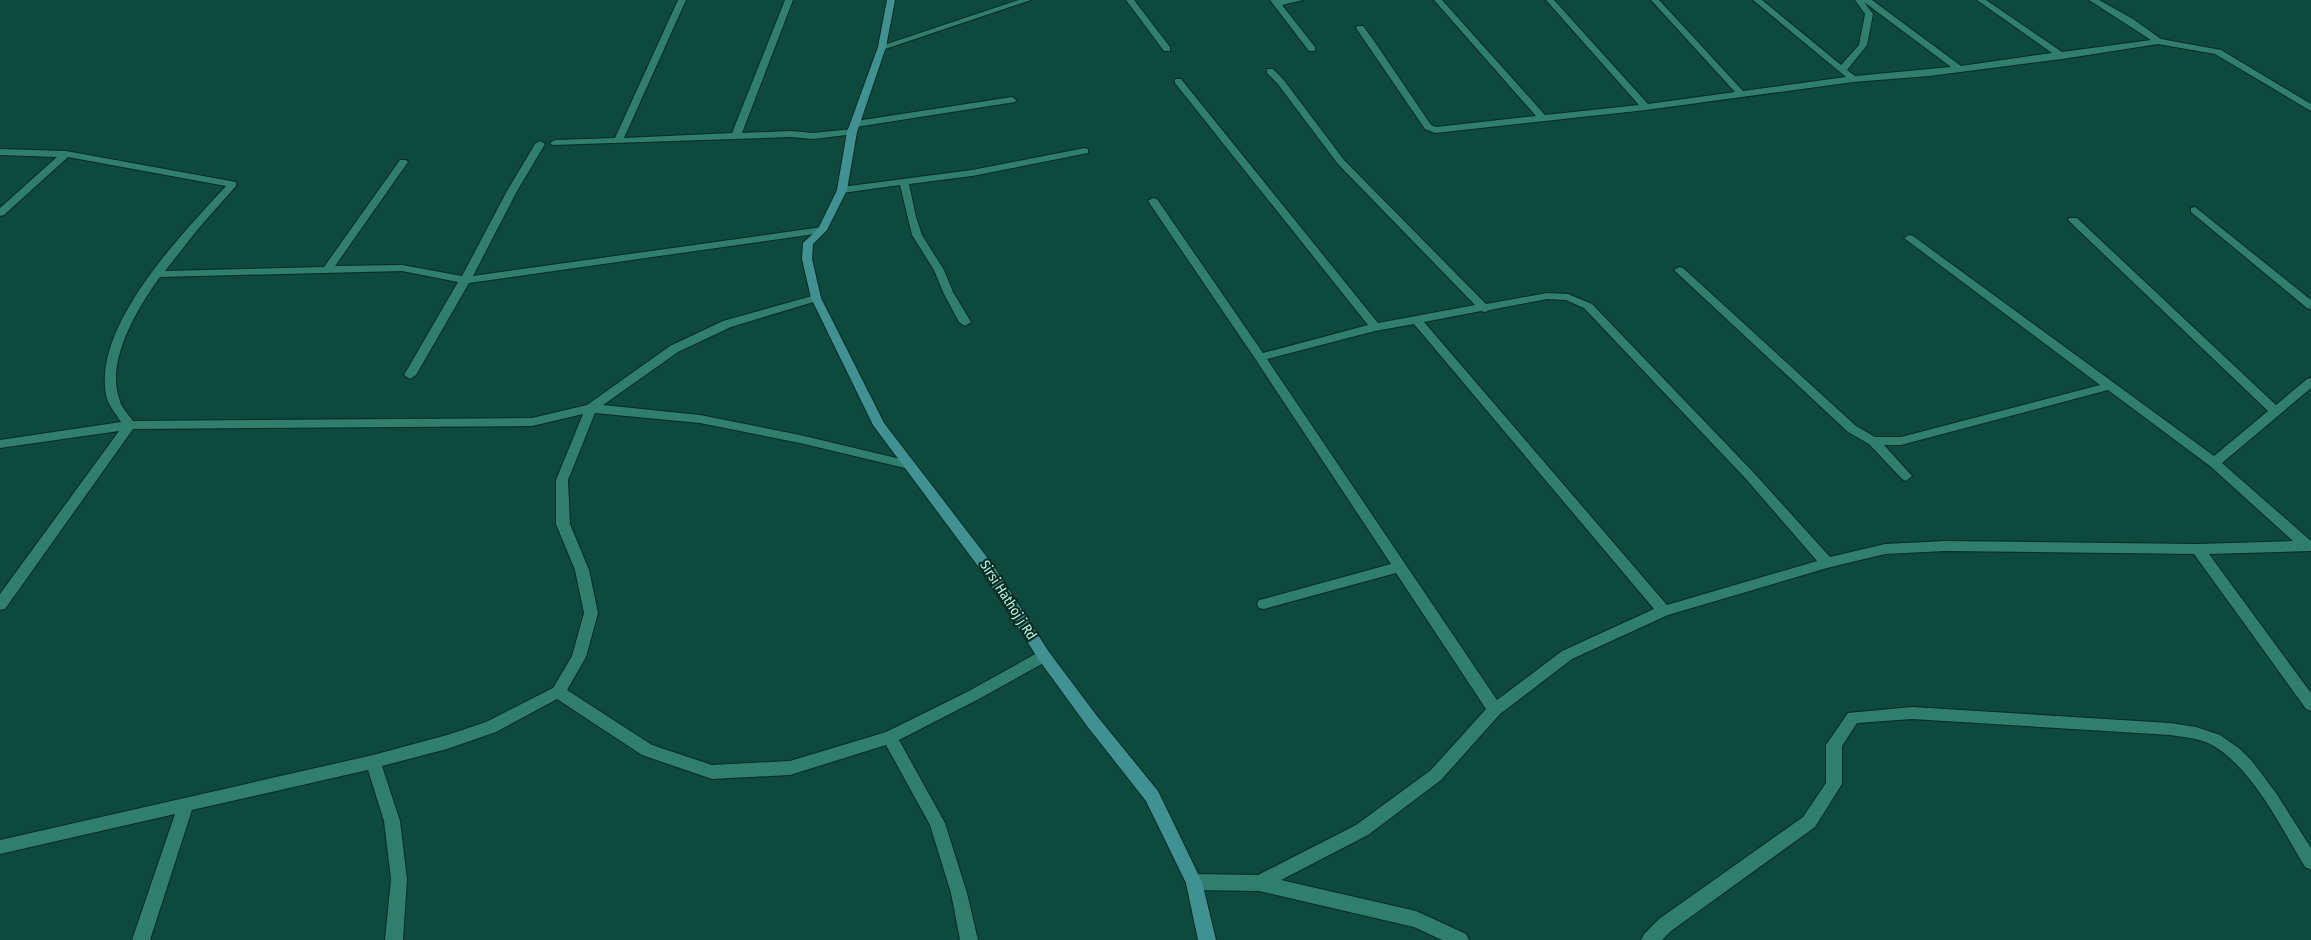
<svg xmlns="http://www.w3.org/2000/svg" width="2311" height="940" font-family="'Fira Sans Condensed',sans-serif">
<rect width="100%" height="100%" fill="#0d493c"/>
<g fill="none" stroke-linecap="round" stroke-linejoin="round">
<g stroke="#092b23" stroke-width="2">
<g id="street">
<polygon points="678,0 686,0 624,138 732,133 785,0 793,0 742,133 791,131 813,133 852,129 857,132 855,134 813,139 791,137 552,145 550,143 555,140 615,138"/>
<polygon points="1019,0 1031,0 885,49 878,47"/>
<polygon points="1126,0 1134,0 1170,47 1170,51 1164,51"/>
<polygon points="1270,0 1303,0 1282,5 1315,47 1315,51 1309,51"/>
<path d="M1434,0H1442L1545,115L1639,105L1546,0H1554L1648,104L1735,92L1651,0H1659L1743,91L1846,77L1753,0H1762L1841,65L1859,45L1865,14L1855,0H1872L1961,66L2052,53L1977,0H1986L2062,52L2151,40L2089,0H2099L2133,19L2161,39L2221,50L2311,104V111L2215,54L2158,44L2062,59L1929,76L1853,82L1646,110L1435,133L1425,129L1356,28L1357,26H1363L1372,38L1431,125L1436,127L1536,116ZM1864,2L1951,67L1855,76L1847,70L1867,45L1873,14Z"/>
<path d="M1267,69H1273L1283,79L1344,160L1486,304L1547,293L1568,294L1592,304L1754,473L1830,557L1885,544L1945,541L2198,544L2293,541L2210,466L2108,390L1901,445H1884L1912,476L1906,481L1902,479L1869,444L1848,432L1674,270L1679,267L1683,268L1856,426L1875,437H1901L2100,385L1904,238L1909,235L1913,236L2214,456L2268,411L2068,220L2069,218H2077L2276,405L2307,379L2311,378V388L2222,463L2311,541V551L2209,554L2311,693V711L2306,709L2194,554L1945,551L1885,554L1827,568L1668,615L1572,659L1500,714L1441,780L1368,835L1281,880L1416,911L1466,934L1469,940H1442L1414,927L1259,891L1194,890L1188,888L1186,882L1188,876L1194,874L1258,875L1356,825L1431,770L1486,709L1396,573L1264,609L1259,608L1257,604L1259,600L1264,599L1391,564L1256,360L1148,201L1153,198L1157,199L1263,353L1368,325L1175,83V79H1181L1378,323L1475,305L1338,164L1277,83L1267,73ZM1547,299L1566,300L1584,308L1746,479L1817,561L1667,605L1424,322L1481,311L1485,312L1490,310ZM1414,324L1654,609L1562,651L1497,700L1267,359L1375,331Z"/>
<polygon points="1012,97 1016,100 1015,102 856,127 851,124 856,121"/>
<path d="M540,141L545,144L517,191L473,276L822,227L827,230L822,233L469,283L416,375L410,379L404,375L458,282L402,271L160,277C138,307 106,360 119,398C121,407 128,414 133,421L532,418L587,405L670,346L723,321L812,296H820L821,298L820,300L731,327L678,352L603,405L700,415L800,435L909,461L913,462L915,465L913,468L909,469L800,443L700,423L595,413L568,480L570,524L589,570L598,613L586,657L567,690L652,745L712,765L790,761L886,732L967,692L1039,652L1044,650L1049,652L1051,656L1049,660L977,700L899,740L945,823L967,893L978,940H960L951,893L930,825L886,745L790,775L712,779L642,755L557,699L496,732L447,749L382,766L400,821L407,879L403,940H385L391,879L384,821L368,770L192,810L150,940H132L175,814L0,854V840L373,755L447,735L486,722L553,688L572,656L584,613L575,570L556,524V480L583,414L532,426L133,429L5,609L0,610V594L119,431L0,448V440L121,422C116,414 108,405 106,395C93,325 182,234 226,186L68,157L4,215L0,216V208L57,157L0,155V149L66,151L236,182V186L198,229L165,271L324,267L400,160H406L408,162L335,266L402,265L462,276L507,191L535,144Z"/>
<polygon points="1085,148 1088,149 1088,153 972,176 909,184 916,217 922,235 944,270 953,292 971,322 965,326 959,322 943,292 934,270 912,235 900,185 842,193 837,190 842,187 972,170"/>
<polygon points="2195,207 2311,300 2311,309 2307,308 2191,212 2191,208"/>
<path d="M1912,707L2170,723L2196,727L2220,735L2240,749L2252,761L2276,793L2311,848V870L2305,867C2281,828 2251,764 2208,743C2196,738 2183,737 2170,735L1912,719L1857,723L1842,746V784L1815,827L1671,931L1662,940H1641L1644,934L1659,919L1803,817L1826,783V745L1848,713Z"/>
</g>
</g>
<g stroke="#092b23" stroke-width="2">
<polygon id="secondary" points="887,0 895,0 886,47 857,132 847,190 827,230 813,244 812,259 821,298 884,423 993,565 1049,652 1097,716 1158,791 1202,882 1216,940 1198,940 1186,883 1146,801 1087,726 1039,660 983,573 873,425 811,298 802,259 803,243 818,229 837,190 847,132 878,47"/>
</g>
<use href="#street" fill="#2f7f6c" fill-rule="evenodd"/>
<use href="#secondary" fill="#409192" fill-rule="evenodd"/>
</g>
<g text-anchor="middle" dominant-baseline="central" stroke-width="4.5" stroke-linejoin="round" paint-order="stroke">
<g font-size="14" fill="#c1f0e1" stroke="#002d23">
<text transform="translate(1008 600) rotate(57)">Sirsi Hathoj j Rd</text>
</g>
</g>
</svg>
